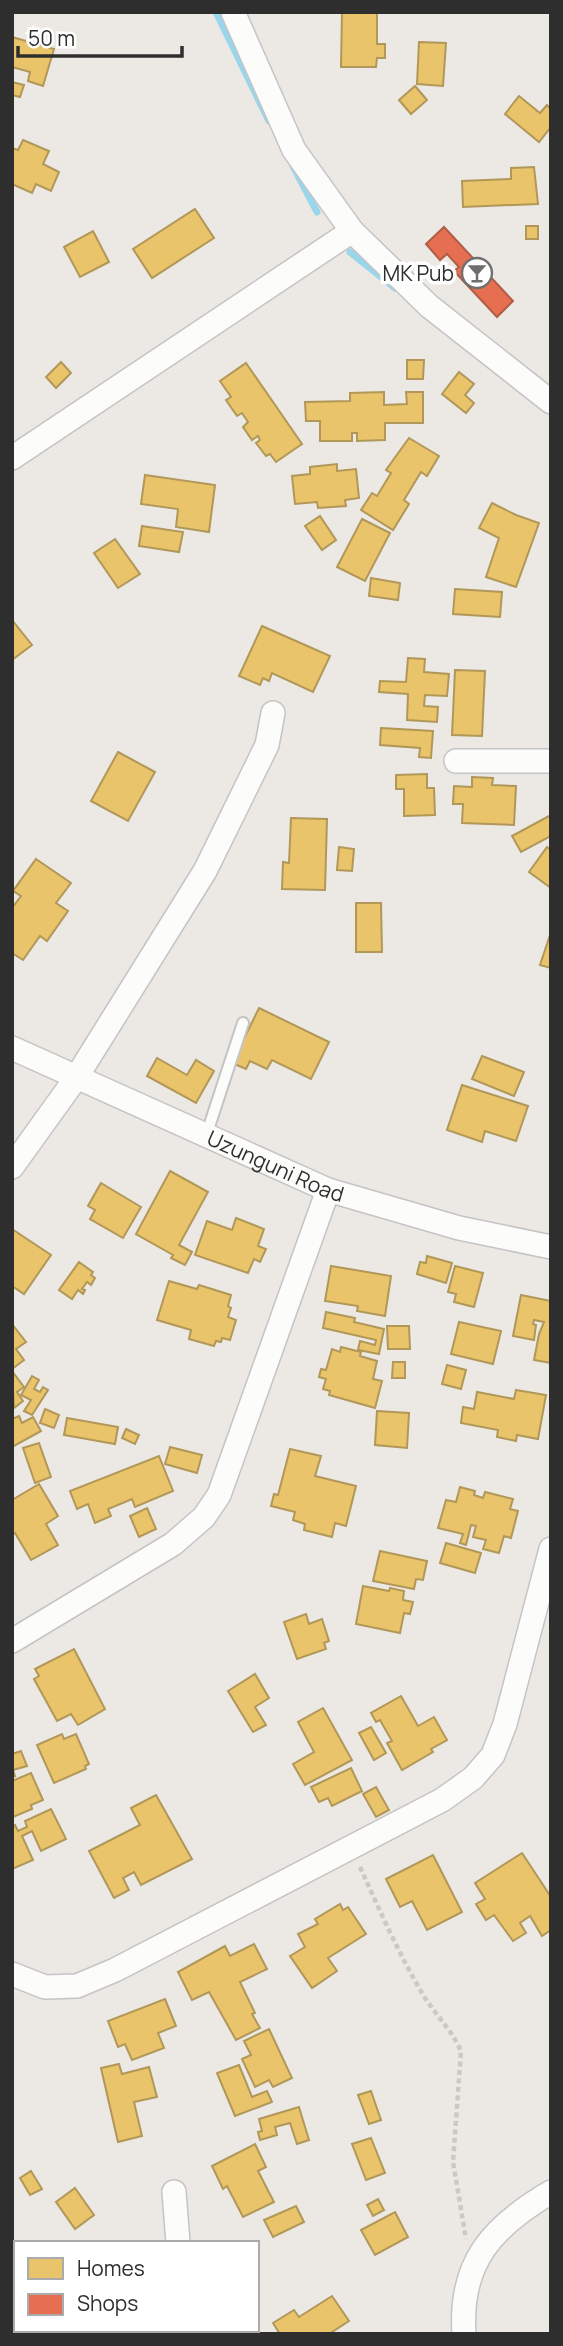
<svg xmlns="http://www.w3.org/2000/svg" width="563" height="2346" font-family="Manrope,sans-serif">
<rect width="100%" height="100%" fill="#ece8e4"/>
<g fill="#e9c46a" stroke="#b19758" stroke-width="2">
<polygon points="342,12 377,12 377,44 385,44 385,58 377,58 376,67 341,67"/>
<polygon points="12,37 54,49 43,86 28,81 30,72 12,67"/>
<polygon points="419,42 446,43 443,86 417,84"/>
<polygon points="12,82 24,85 20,97 12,95"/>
<polygon points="415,86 427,100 411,114 399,100"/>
<polygon points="519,96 540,113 547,105 551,109 551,127 539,142 505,114"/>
<polygon points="23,140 49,151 43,164 59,172 51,191 36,184 32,193 12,184 12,148 18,150"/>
<polygon points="534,167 538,204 463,207 462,181 511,179 511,168"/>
<polygon points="195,209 214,238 152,278 133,249"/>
<rect x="526" y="226" width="12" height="13"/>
<polygon points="93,231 109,262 80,277 64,247"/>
<polygon points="407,360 424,360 423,379 407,379"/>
<polygon points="61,362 71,373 56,388 46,377"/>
<polygon points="246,363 302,444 276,462 270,454 266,456 256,443 260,440 258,436 252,440 243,427 248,422 242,413 237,416 226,400 231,397 220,381"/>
<polygon points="459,372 474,384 465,395 474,403 466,413 442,394"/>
<polygon points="384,392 384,405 407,404 406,392 423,392 423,423 385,423 385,440 357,441 357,433 352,433 352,441 320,441 320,421 306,421 305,402 350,401 350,393"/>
<polygon points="409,438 439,456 427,476 421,472 404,500 409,504 393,530 361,510 372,493 377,496 391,473 386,470"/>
<polygon points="337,464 337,471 356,469 359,498 345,500 346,506 318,508 317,502 295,504 292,476 310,474 310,467"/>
<polygon points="145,475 215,485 209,532 176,527 178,509 141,504"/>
<polygon points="492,503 516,515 539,523 516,587 486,577 499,538 479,528"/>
<polygon points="320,516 336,540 322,550 305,526"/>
<polygon points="362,519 390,533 365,581 337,567"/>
<polygon points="142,526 183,532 179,552 139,546"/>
<polygon points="115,539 140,574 118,588 94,553"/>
<polygon points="371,578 400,583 398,600 369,596"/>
<polygon points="455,589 502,592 500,617 453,614"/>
<polygon points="12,620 32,645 12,660"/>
<polygon points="262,626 330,656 313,692 272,673 269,681 263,678 260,685 239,676"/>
<polygon points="408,658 425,659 424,672 449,674 447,696 425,695 424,706 438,707 437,722 407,720 408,694 379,692 380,681 406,682"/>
<polygon points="455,670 485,671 482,736 452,735"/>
<polygon points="381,728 433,731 431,758 419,757 420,748 380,745"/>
<polygon points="118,752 155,772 128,821 91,801"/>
<polygon points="427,774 427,788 434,788 435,815 404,816 404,789 396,789 396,775"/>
<polygon points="472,777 493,778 492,785 516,786 514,825 462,823 463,804 453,804 454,786 472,787"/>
<polygon points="551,815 551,836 521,852 512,836"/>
<polygon points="291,818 327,819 325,890 282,889 283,862 289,863"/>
<polygon points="339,847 354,849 352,871 337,870"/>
<polygon points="547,847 551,850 551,888 529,872"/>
<polygon points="36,859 71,883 56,903 68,911 47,941 40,936 23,960 12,953 12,908 21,896 13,891"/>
<polygon points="356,903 381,903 382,952 356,952"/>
<polygon points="550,935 551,935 551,968 540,965"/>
<polygon points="259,1008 329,1042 311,1079 272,1060 267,1069 250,1061 246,1069 232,1063"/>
<polygon points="482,1056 524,1072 514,1096 472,1079"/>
<polygon points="157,1058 187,1075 196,1060 214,1071 196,1103 147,1076"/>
<polygon points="462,1085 528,1106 516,1141 485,1131 482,1142 447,1130"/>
<polygon points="170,1171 208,1192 179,1245 192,1252 185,1265 171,1258 173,1255 136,1234"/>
<polygon points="101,1183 141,1207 123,1238 90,1219 95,1210 88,1206"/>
<polygon points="236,1218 264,1229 258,1246 266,1249 260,1262 254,1259 248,1273 195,1255 207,1221 232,1230"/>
<polygon points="12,1229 51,1255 24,1294 12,1286"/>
<polygon points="427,1256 452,1263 446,1283 417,1274 420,1262 426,1263"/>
<polygon points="79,1262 93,1272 91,1275 95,1278 91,1285 87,1282 82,1289 85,1290 83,1294 78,1290 72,1299 59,1290"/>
<polygon points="331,1266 391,1276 385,1316 357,1311 358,1306 325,1301"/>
<polygon points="455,1266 483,1273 474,1307 454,1302 456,1294 448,1292"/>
<polygon points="169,1281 197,1289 199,1285 231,1295 228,1306 231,1308 228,1317 236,1320 230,1340 222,1338 221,1342 216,1341 214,1346 189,1339 191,1330 157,1320"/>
<polygon points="521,1295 551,1301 551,1363 534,1360 539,1334 544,1322 534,1320 533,1324 536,1325 534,1340 513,1336"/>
<polygon points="326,1312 355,1318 354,1322 384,1329 379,1354 358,1350 360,1341 375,1345 376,1340 323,1328"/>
<polygon points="459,1322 501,1331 493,1364 451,1354"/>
<polygon points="12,1324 26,1342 16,1349 24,1360 12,1369"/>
<polygon points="387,1326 409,1326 410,1349 388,1349"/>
<polygon points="341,1347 361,1352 360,1356 377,1361 373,1379 382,1381 375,1408 329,1395 330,1391 323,1389 326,1379 319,1377 321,1369 326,1370 332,1349 340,1352"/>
<polygon points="393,1362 405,1362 405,1378 392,1378"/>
<polygon points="447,1365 466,1370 461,1389 442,1384"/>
<polygon points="12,1371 24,1387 17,1392 23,1401 14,1408"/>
<polygon points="32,1376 39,1380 34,1389 40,1392 43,1387 48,1390 32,1415 24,1411 31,1400 21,1395"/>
<polygon points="516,1390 546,1395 538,1439 517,1435 516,1441 497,1437 498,1430 461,1423 463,1407 474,1409 477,1392 514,1399"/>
<polygon points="45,1409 59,1415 54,1428 40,1423"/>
<polygon points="377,1411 409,1413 407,1448 375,1445"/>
<polygon points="19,1416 22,1423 33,1417 41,1431 12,1447 12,1419"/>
<polygon points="67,1418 118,1427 115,1444 64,1435"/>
<polygon points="126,1429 139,1435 135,1444 122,1438"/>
<polygon points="39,1443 51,1477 35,1483 23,1448"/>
<polygon points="170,1447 202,1455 197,1473 165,1464"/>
<polygon points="290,1449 321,1456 315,1476 356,1486 346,1526 335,1523 332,1537 304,1530 305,1524 293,1520 295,1512 271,1506 274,1494 278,1495"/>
<polygon points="159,1456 173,1491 135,1507 132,1499 108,1509 111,1516 95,1523 88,1504 77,1509 70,1491"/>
<polygon points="39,1484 58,1516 46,1524 58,1545 31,1560 15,1533 12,1535 12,1500"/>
<polygon points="460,1487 475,1491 474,1495 483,1498 485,1492 513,1499 510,1509 518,1511 511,1538 504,1536 499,1553 483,1549 486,1540 473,1537 476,1526 471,1525 466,1545 460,1543 463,1534 438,1528 446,1500 456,1502"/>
<polygon points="147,1508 156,1529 139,1537 130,1516"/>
<polygon points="446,1543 481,1553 475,1573 440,1563"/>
<polygon points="380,1551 427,1561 423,1580 416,1579 414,1589 373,1581"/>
<polygon points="363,1586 389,1591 390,1588 404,1591 403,1600 413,1602 410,1614 404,1613 400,1633 356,1624"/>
<polygon points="306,1614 309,1624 322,1619 329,1641 324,1643 326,1649 297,1659 284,1622"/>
<polygon points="74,1649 105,1709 78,1725 71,1714 57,1721 34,1679 39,1676 35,1669"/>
<polygon points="255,1674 269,1698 255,1707 266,1725 253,1732 228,1691"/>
<polygon points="401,1696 418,1726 434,1717 447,1740 431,1749 433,1752 402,1770 387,1743 392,1741 380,1720 376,1722 371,1713"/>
<polygon points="323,1708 352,1760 305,1785 293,1764 314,1752 298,1722"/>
<polygon points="371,1727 386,1753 374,1760 359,1733"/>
<polygon points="62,1734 64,1739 76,1734 89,1764 85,1766 86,1769 54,1783 37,1745"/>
<polygon points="21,1751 27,1766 13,1770 15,1776 12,1777 12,1754"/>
<polygon points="351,1768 362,1791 332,1806 328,1798 319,1802 311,1787"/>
<polygon points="31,1773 43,1800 31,1805 32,1809 13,1817 12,1781"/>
<polygon points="376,1787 389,1810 376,1817 363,1794"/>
<polygon points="156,1795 192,1859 141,1885 134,1872 123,1878 129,1890 114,1898 89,1851 140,1825 131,1808"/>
<polygon points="51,1809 66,1839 41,1851 32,1831 22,1836 33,1860 12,1869 12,1826 15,1825 18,1831 27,1827 25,1821"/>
<polygon points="522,1853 551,1897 551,1930 542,1936 530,1916 520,1923 526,1933 513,1941 494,1915 486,1920 476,1904 485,1899 475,1883"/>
<polygon points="433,1855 462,1912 427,1930 412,1901 400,1907 386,1879"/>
<polygon points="340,1904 343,1910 348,1907 366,1934 328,1958 337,1971 312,1988 290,1956 305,1947 298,1934 318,1924 315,1919"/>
<polygon points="254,1944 267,1969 240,1982 255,2013 252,2014 260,2028 236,2040 209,1992 192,2000 178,1972 225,1946 230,1956"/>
<polygon points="165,1999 176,2026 158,2033 164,2048 132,2060 125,2044 118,2047 108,2021"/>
<polygon points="269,2029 292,2078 273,2087 269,2080 255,2087 242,2059 251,2055 244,2041"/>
<polygon points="119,2064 122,2074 149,2067 157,2097 134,2102 142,2136 118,2142 101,2068"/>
<polygon points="239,2065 252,2097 267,2091 272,2102 235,2116 217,2073"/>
<polygon points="371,2091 381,2120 369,2124 358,2095"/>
<polygon points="299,2107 309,2140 297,2144 290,2123 275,2127 277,2135 260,2140 258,2132 262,2131 259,2119"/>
<polygon points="371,2138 385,2173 366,2180 352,2144"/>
<polygon points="255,2144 266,2167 258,2171 274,2202 243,2217 227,2186 223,2189 212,2166"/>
<polygon points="31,2171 42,2189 30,2195 20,2178"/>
<polygon points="75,2188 94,2215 75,2229 56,2202"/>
<polygon points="378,2199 384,2210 373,2216 367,2205"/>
<polygon points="296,2206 304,2222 273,2237 264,2220"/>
<polygon points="395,2212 408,2237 375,2255 361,2230"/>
<polygon points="16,2277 16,2325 12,2319 12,2290 16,2288 12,2279"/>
<polygon points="332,2296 349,2321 329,2334 280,2334 273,2323 294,2310 299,2317"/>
</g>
<polygon fill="#e76f51" stroke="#b05c46" stroke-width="2" points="444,227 513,301 497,317 454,271 459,267 447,254 440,260 426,244"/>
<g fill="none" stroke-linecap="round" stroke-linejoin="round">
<g stroke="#99d6ec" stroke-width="7">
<polyline points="216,12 269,121"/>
<polyline points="293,166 317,212"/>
<polyline points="350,252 395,288"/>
</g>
<g stroke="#c5c4c5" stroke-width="14">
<polyline id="service" points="206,1136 243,1023"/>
</g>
<g stroke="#c5c4c5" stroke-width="26">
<g id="minor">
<polyline points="233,12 294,150 352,231 429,306 551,402"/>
<polyline points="12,458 352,231"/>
<polyline points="456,761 551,761"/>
<path id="s1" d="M12,1048L328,1190L459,1228L551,1247"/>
<polyline points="12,1167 76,1078 205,871 267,745 273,713"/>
<polyline points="12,1641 173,1544 204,1517 219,1495 328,1190"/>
<polyline points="12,1974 45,1987 77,1986 115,1970 442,1800 473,1778 493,1755 505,1724 551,1549"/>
<polyline points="174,2192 178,2243"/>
<polyline points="185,2330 185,2334"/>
<polyline points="105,2334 113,2330"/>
<path d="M464,2334C459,2262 493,2226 551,2192"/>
</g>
</g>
<path stroke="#c9c9c8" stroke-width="4.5" stroke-dasharray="5 3.5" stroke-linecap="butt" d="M360,1867C379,1909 398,1952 422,1993C434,2013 451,2029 461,2051L453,2162L466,2239"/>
<use href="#service" stroke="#fcfcfb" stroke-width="10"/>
<use href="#minor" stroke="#fcfcfb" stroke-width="23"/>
</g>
<defs>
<g id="bar-ring" transform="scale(1.575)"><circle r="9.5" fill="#fff" stroke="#706f6e" stroke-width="1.5"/><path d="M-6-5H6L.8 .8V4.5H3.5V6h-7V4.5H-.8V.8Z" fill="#706f6e"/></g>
</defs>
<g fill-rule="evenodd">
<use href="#bar-ring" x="477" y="273"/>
</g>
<g text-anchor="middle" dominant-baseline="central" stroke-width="7" stroke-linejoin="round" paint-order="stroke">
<g font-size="21" fill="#2e2e2e" stroke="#fff" text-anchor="end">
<text x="454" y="273">MK Pub</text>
</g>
<g font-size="21" fill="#2e2e2e" stroke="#fff">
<text stroke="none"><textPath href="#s1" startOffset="289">Uzunguni Road</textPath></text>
</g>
</g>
<rect width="563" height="2346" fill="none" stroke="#2e2e2e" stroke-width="28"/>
<rect x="14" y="2241" width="245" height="91" fill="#ffffff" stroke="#ababab" stroke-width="2"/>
<rect x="28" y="2258" width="35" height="21" fill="#e9c46a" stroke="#ababab" stroke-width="2"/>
<text x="77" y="2276" font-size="21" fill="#2e2e2e">Homes</text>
<rect x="28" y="2294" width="35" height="21" fill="#e76f51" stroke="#ababab" stroke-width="2"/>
<text x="77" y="2311" font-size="21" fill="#2e2e2e">Shops</text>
<path d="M18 46v10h164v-10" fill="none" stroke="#2e2e2e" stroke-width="3.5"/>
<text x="28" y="46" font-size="21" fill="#2e2e2e" stroke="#ffffff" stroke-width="5" paint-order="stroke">50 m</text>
</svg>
